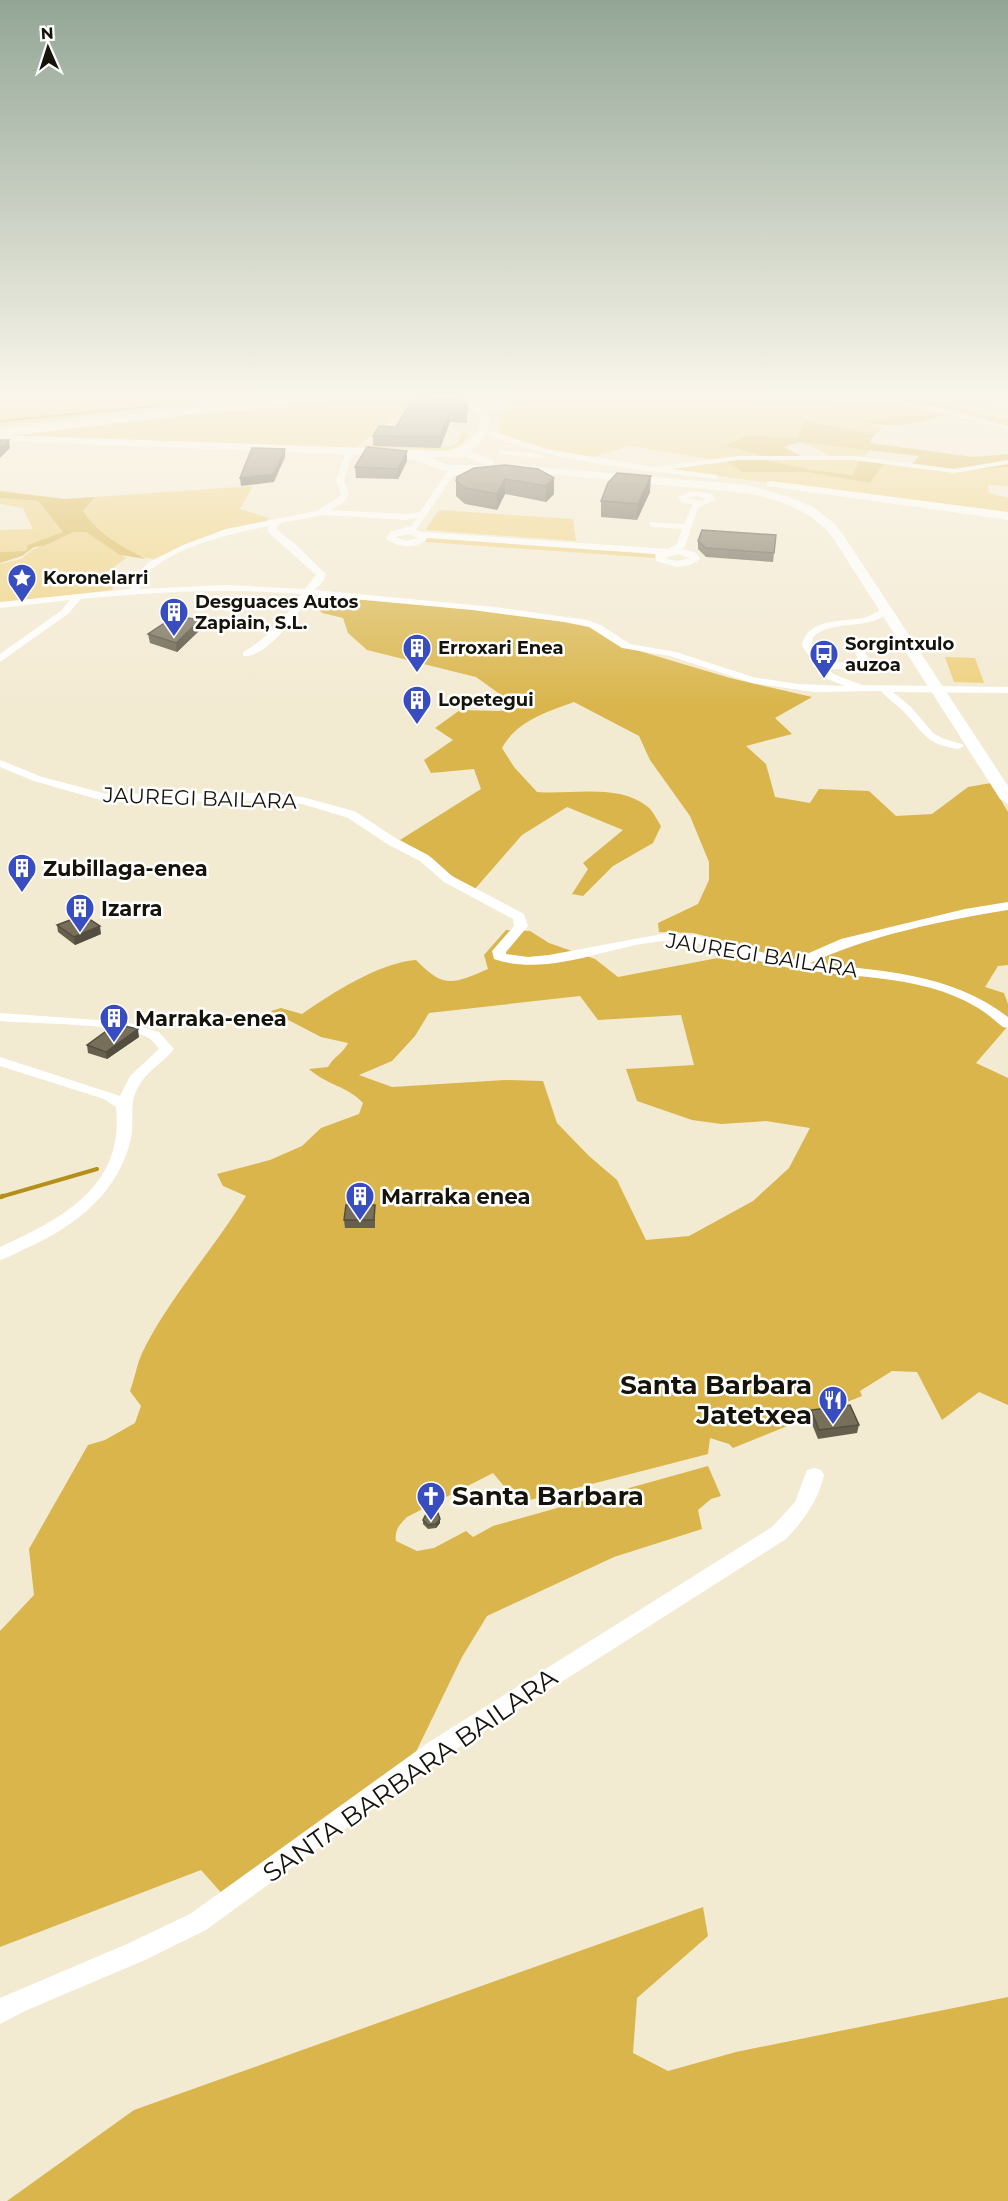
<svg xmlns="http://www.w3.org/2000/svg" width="1008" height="2201" font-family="Montserrat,sans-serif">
<rect width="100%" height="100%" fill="#f3ead2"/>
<g fill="#eed07e">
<polygon points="0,398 240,398 0,426"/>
<path d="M364,398H465L408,409L353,449L0,436C121,419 242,406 364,398Z"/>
<polygon points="509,398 906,398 965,408 976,413 1008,419 1008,429 944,415 898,416 863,422 883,427 875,434 803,422 798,438 747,435 726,446 763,456 709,459 629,446 590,458 557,452 499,434 501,414 514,406 515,403"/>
<path d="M461,432L469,434C456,461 412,449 387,448L385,450H368L362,445L448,447L458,443Z"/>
<polygon points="800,442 871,449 864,457 832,456"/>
<polygon points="761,459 859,460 854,475 808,469"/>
<polygon points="724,460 742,472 806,472 870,483 885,463 964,472 981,468 1008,467 1008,486 988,485 989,493 1008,498 1008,514 666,469"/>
<path d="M253,486L240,509L269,518L267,521L231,529L155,559C127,557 98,534 83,511L95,497Z"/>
<polygon points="0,498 38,501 63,532 28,545 26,551 0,552 0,530 33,529 23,508 0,504"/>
<polygon points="439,510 573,519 576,541 425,530"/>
<polygon points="74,532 86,532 126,558 99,578 116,583 112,590 0,603 0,564 21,559 32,550"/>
<polygon points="428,537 655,554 655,558 425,542"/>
<polygon points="945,657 975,658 984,683 954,682"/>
</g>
<g fill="#d9b54b" fill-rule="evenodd">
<path d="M944,415C916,425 890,428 861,422L898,416Z"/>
<polygon points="803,421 875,434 870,443 973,457 1008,454 1008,467 955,470 911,465 919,456 800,442 784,447 801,456 763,456 725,446 747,435 798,438"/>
<polygon points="761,459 808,469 853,475 859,460 885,463 870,483 806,472 742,472 724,460"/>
<path d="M0,491L65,499L95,497L83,511C99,535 121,546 146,559L120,555L86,532H74L43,546L34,547L22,556L0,563V552L26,551L28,545L63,532L38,501L0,498Z"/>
<path d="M316,595L513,613L593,626L626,647L730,678L812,697L775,718L792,734L746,746L766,764L775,797L810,803L819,789L869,791L896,816L932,814L968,787L991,783L1008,812V965L998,966L985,987L1004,993L1008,1004V1026L976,1063L1008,1078V1405L979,1392L942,1420L917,1372L892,1371L860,1391L862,1396L733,1448L729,1444L710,1438L708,1454L518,1503L493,1473L407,1517C400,1524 394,1530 396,1541L417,1551L434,1548L466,1531L473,1537L493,1526L708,1466L721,1496L711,1499L698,1510L702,1529L614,1557L487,1616L462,1657L413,1758L225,1897L201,1870L0,1947V1631L34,1595L29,1549L88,1445L105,1440L135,1423L141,1406L130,1391C135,1378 137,1363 143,1351C171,1295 214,1249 246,1196L223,1186L217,1174L270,1160L302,1146L321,1128L359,1114L363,1103C349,1087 325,1084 309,1069L328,1067C334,1056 343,1054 348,1043L321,1037L271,1011L281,1008L302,1014C332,993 379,963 416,960C444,989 453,984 488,969L484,955L506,930L530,931L549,943L595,959L618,977L723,957L725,941L693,933L659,932L658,923L698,904L709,880V862L690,816L650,760L639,736L574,702C546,712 517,721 502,748L514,767L537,792C572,795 618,783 648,807C653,811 657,820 661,826L653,843L613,866L583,896L572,894L588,869L583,863L623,830L567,807L522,835L474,890L457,881L432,858L400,840L481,789L474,769L431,773L424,760L453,740L435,728L460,710L499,711L519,708L476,677L367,650L348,633L343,618L322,613L314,604ZM580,996L598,1020L681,1015L694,1065L626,1069L637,1101L692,1120L721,1124L766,1121L810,1128L789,1168L753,1201L689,1236L646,1240L617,1180L589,1156L557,1123L543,1081L505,1080L392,1087L359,1075L392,1061L415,1036L429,1013Z"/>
<polygon points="703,1907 708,1936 637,1998 633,2053 668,2071 736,2052 1008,1997 1008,2201 7,2201 134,2110"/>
</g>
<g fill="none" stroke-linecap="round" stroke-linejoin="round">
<polyline stroke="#b4901b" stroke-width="2" points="0,421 155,406 165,401"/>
<polyline stroke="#b4901b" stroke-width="4" points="0,1197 97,1169"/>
<polyline stroke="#b4901b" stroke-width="4.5" points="0,1197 3,1196"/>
<g fill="#fff" fill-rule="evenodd">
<path d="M823,399C885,390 948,410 1008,426V430L923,408L886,403L827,401Z"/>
<path d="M492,431L546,449L653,467L738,456H854L954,469L1008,460V464L954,473L854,460H738L672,469L717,475V479H714C638,469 561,464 489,435L488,433Z"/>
<path d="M343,449H349L353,453L344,480L349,494L344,502L330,510L406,514L420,512L447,472L470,466V470L453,476L416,530L423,532L668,549L677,544L682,529L653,527L650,526V522L684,524L693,504L683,503L678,498C688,489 700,491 712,494L715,500L698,508L685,546L682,549L695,552L700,559L690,565L677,567L656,561V554L427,538C418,550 399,547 387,540L386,538L390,532L411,526L417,518L406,520L324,515L280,523L276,529L295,544L326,574L324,580L315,590L495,607L587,620L601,625L630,644L676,652L753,677L798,684L845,686L825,678L802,646C806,618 841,622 863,618C872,616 877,611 885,608L890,611C870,632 834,618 813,637L812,646L824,662L860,663L852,646L857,643L862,646L872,666L867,669H829L833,674L862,685L1008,687V693L893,692L911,707L933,733L944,739L962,744L964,746L958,749C927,744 925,735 906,714C898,705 888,699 881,691L814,692L752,683L670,656L622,648L589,627L564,622L472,610L310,595C299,613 266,659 243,656V652C267,639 286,617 301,594C227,588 154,592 81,599L68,614L0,662V654L62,610L70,600L0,608V602L130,589L136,576L149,562L183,545L226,529L316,511L338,498L341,494L336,480L345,454ZM696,496L706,499L702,501L688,498ZM270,526L267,529L269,533L316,575L305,589L226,585L140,589C144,580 148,571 156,566C185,544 234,533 270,526ZM409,534L418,538L406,541L395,537ZM678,554L690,558L677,561L664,558Z"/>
<polygon points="502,450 540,454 544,456 540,458 499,454 499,450"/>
<path d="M0,760L42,777L107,794L260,793L302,797L347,809L356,812L397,839L428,855L452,876L524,914L528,926L506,952V954L528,957L549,955L667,933L698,936L793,960L841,939L965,909L1008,902V910C940,921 872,935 810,963C881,971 949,972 1008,1017V1028L1003,1027C995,1021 987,1013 978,1008C918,971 841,980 775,965C738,957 702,938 664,941C609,945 549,978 494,959L492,951L514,926L513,919L444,882L420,861L389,845L348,818L339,815L302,804L260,801L107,802L34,781L0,767Z"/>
<path d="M0,1013L126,1022L159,1032L174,1049C165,1061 150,1069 142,1081C127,1101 135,1116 131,1138C119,1192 77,1225 29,1247C20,1251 10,1257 0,1260V1247C61,1219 125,1187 116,1107L104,1099L0,1066V1057L120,1096L130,1076L159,1049C156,1045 153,1041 149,1038C125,1023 32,1024 0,1021Z"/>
<path d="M814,1468L821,1470L824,1475C818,1501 804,1520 786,1539L445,1756L206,1930L145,1960L25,2011L0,2024V1998L127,1944L190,1914L429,1742L772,1527L795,1502L807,1470Z"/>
</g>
<g fill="#fff" fill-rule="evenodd">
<path d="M490,398H509L513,405L508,408L486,411L490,417C490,433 483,443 469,451L493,460L495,462L492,465H516L747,485L790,497L813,507L834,523L844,536L1008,786V804L1000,799L833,538C811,510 781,500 747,493L516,471H445L418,461L391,456L0,441V435L450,451C467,445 479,437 480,417L472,409L465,405L469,399L490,398L477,403L489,406L502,403ZM429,457H467L486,465H447Z"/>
<polygon points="771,481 1008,512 1008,520 767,486 767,482"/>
</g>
<g fill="#fff" fill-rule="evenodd">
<polygon points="275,398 330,398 324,402 213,412 0,437 0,429"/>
<polygon points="993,398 1008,398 1008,403 994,401"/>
</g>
</g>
<g fill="#665f4d">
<polygon points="411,401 467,413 467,423 450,422 440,448 373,446 373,436 396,427"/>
<polygon points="407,451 407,461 398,479 356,478 355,467"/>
<polygon points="538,469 554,494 546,502 505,494 497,510 465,504 456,496 456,481"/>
<polygon points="650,492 637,520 601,517 601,501"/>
<polygon points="776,535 773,562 706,557 698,549 698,541"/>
<polygon points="200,620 201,629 177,652 150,643 148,634"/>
<polygon points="57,925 101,934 75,945 58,932"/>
<polygon points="139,1037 107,1059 88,1053 87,1045"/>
<polygon points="375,1205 375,1228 345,1228 344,1220"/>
<polygon points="811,1410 859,1425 857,1433 818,1439 810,1419"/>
<polygon points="423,1520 440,1523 436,1528 428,1529 423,1524"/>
</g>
<g fill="#534e3f">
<polygon points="450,412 450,422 440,448 440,437"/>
<polygon points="9,440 10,448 0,458 0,449"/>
<polygon points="285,449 285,457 274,482 241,486 240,478"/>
<polygon points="407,451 407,461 398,479 398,469"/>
<polygon points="651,476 650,492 637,520 638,504"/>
<polygon points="554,478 554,494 546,502 546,486"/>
<polygon points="505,479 505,494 497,510 497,494"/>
<polygon points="200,620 201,629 177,652 176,643"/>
<polygon points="100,926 101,934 75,945 74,937"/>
<polygon points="138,1029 139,1037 107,1059 106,1052"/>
<polygon points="440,1519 440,1523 436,1528 436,1524"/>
</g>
<g fill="#776f5a" stroke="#534e3f" stroke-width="1.5">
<polygon points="459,399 463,401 467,404 467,413 450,412 440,437 373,436 379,426 396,427 411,401"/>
<polygon points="0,440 9,440 0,449"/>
<polygon points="367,447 407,451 398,469 355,467"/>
<polygon points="252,448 285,449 274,474 240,478"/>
<polygon points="505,465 538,469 554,478 546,486 505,479 497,494 465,488 456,481 457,477 474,468"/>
<polygon points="617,473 651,476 638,504 601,501 608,483"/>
<polygon points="702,530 776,535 774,553 706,548 698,541"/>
<polygon points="175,616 200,620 176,643 148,634"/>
<polygon points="83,915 100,926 74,937 57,925"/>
<polygon points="116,1024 138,1029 106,1052 87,1045"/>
<polygon points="346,1205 375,1205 374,1220 344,1220"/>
<polygon points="850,1405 859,1425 819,1430 811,1410"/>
<polygon points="427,1512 438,1513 440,1519 436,1524 428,1525 423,1520"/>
</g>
<linearGradient id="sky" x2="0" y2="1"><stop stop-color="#93a696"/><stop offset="0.56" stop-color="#faf6eb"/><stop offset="1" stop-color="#faf6eb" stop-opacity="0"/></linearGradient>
<rect width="1008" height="707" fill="url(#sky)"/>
<defs>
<g id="sight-pin" transform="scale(1.5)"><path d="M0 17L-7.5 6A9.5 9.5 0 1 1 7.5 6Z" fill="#384dbf" stroke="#fff"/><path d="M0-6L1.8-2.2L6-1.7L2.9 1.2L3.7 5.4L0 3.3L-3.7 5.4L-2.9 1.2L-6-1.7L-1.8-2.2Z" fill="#fff"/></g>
<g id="building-pin" transform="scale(1.5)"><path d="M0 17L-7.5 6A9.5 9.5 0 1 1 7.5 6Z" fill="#384dbf" stroke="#fff"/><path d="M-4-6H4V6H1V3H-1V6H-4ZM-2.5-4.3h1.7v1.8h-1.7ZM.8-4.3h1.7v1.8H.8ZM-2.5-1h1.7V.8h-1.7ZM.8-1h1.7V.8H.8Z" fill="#fff"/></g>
<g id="bus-pin" transform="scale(1.5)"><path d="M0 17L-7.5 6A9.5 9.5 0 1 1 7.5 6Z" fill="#384dbf" stroke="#fff"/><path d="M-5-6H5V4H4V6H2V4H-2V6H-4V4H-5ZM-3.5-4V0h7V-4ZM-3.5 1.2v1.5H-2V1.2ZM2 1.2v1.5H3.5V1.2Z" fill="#fff"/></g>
<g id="restaurant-pin" transform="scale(1.5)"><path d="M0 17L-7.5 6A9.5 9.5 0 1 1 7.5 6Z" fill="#384dbf" stroke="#fff"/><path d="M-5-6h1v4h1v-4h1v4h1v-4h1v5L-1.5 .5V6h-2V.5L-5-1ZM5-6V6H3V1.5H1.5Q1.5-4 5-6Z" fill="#fff"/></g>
<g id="church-pin" transform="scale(1.5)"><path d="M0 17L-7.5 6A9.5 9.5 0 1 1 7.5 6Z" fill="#384dbf" stroke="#fff"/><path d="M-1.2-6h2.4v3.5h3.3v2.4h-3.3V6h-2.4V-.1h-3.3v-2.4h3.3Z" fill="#fff"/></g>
</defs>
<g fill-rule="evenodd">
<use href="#sight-pin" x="22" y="578"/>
<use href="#building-pin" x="174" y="612"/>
<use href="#building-pin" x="417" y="648"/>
<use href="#bus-pin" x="824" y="654"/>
<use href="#building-pin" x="417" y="700"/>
<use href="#building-pin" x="22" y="868"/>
<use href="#building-pin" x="80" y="908"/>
<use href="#building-pin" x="114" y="1018"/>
<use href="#building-pin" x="360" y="1196"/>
<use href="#restaurant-pin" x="833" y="1400"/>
<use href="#church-pin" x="431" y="1496"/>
</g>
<g text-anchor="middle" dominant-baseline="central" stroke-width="5" stroke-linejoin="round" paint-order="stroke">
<g font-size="18" font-weight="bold" fill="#16130b" stroke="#fff" text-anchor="start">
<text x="43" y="578">Koronelarri</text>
<text x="195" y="602">Desguaces Autos<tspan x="195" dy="21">Zapiain, S.L.</tspan></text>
<text x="845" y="644">Sorgintxulo<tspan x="845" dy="21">auzoa</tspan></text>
<text x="438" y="648">Erroxari Enea</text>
<text x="438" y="700">Lopetegui</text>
</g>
<g font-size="21" fill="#16130b" stroke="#fff">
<text transform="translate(200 798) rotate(2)">JAUREGI BAILARA</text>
<text transform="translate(762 955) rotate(9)">JAUREGI BAILARA</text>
</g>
<g font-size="21" font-weight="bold" fill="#16130b" stroke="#fff" text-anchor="start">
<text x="43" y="868">Zubillaga-enea</text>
<text x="101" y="908">Izarra</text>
<text x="135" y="1018">Marraka-enea</text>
<text x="381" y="1196">Marraka enea</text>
</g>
<g font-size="26" font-weight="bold" fill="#16130b" stroke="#fff" text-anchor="end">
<text x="812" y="1385">Santa Barbara<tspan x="812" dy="30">Jatetxea</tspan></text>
<text x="452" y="1496" text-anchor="start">Santa Barbara</text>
</g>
<g font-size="26" fill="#16130b" stroke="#fff">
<text transform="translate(410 1775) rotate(-35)">SANTA BARBARA BAILARA</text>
</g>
</g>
<g transform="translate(48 48) rotate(357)" stroke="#ffffff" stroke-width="4.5" paint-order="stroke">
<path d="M0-4.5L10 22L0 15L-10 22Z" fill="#16130b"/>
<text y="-9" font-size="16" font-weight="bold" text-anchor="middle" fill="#16130b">N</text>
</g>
</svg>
